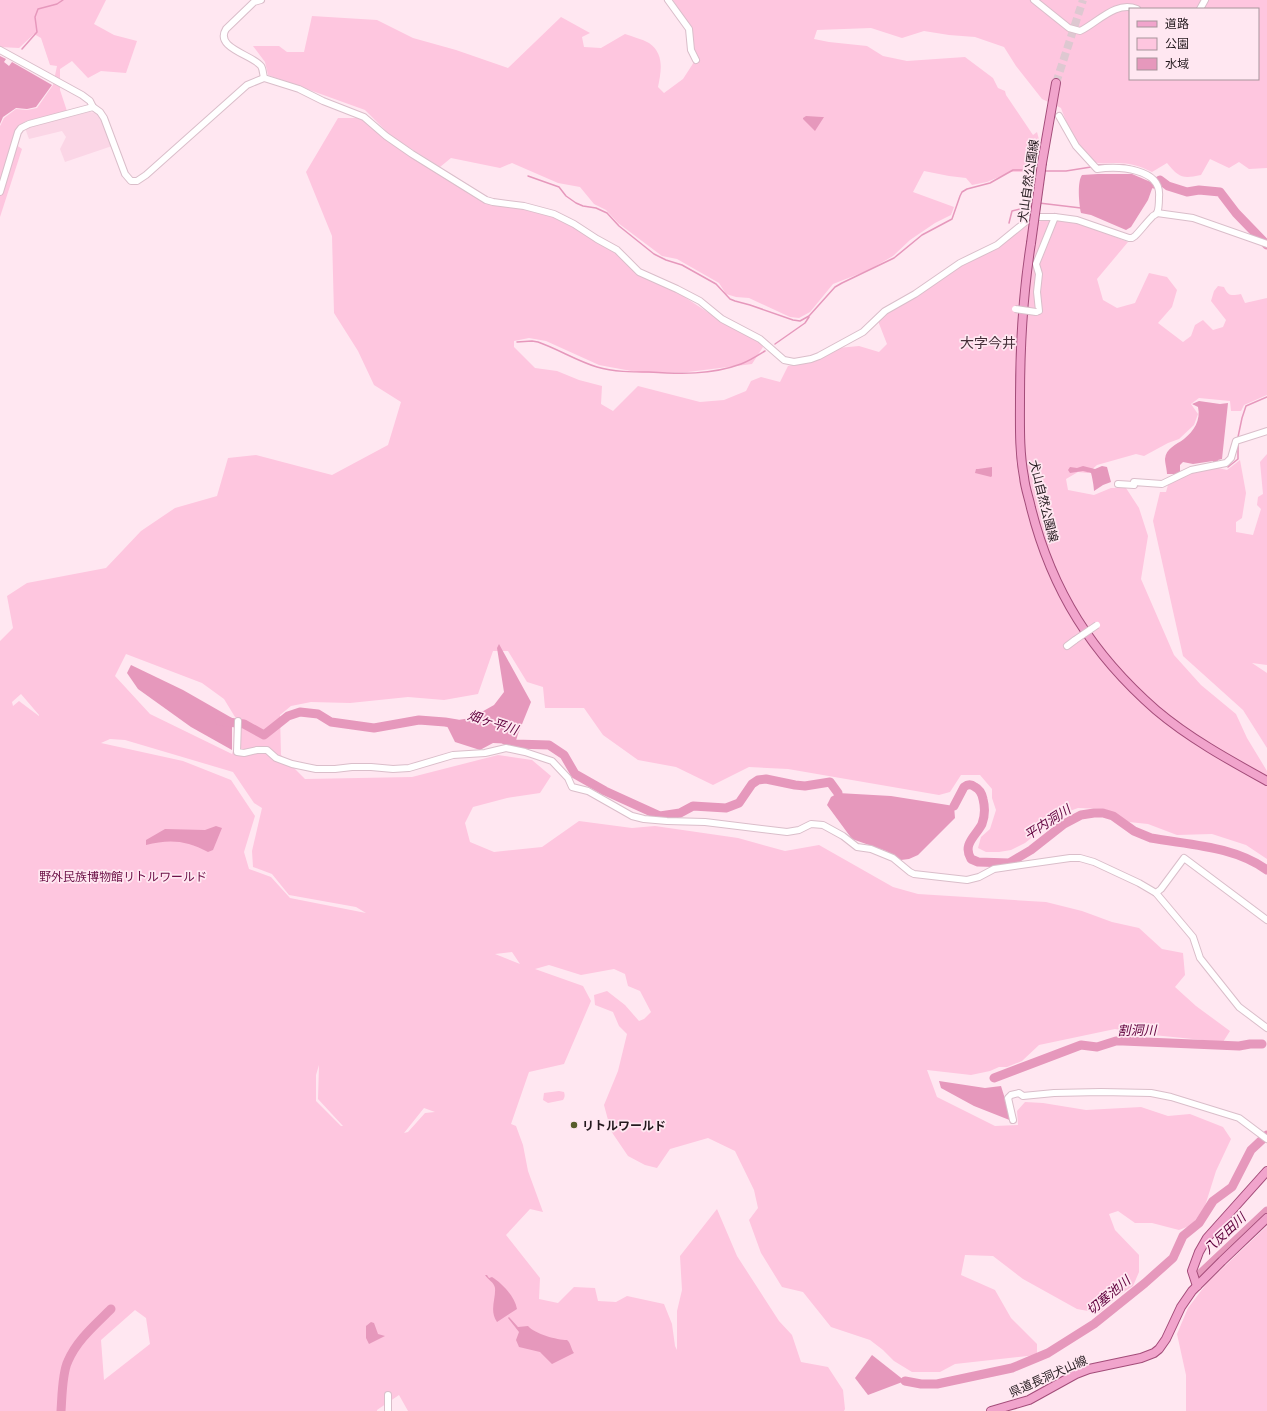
<svg xmlns="http://www.w3.org/2000/svg" width="1267" height="1411" font-family="Quicksand,'Noto Sans JP',sans-serif">
<rect width="100%" height="100%" fill="#ffe7f1"/>
<polygon fill="#fbd6e6" points="89,112 99,113 112,146 65,162 60,149 66,137 62,131 29,139 25,128"/>
<g fill="#fec6df" fill-rule="evenodd">
<polygon points="0,0 106,0 94,24 114,35 137,41 126,73 101,71 88,78 72,61 60,69 60,90 67,111 26,121 20,125 12,142 22,149 0,217 0,126 4,118 16,109 27,110 37,108 53,85 57,66 50,65 41,38 34,34 19,48 0,47"/>
<path d="M673,0H1267V168L1249,169L1239,162L1229,168L1210,159L1201,175C1183,179 1179,178 1167,163L1152,172C1140,166 1130,163 1116,163C1110,163 1104,164 1098,163C1081,160 1066,122 1061,108L1042,99L1016,66L1004,47L975,37L949,35L924,31L902,38L871,28L817,30L814,39L829,42L867,46L883,56L907,61L965,57L993,78L998,88L1005,91L1006,95L1033,135L1037,132L1041,147L1037,172H1011L987,182L972,185L966,178L949,176L924,171L913,192L954,207L951,215L935,223L910,240L893,256L869,270L833,284L810,312L799,318L790,317L749,298L736,297L726,294L719,283L677,259L662,256L618,223L606,210L594,204L580,187L558,183L512,163L500,168L451,158L440,167L391,136L365,110L268,75L265,62L253,46H279L287,52H304L312,16L377,20L413,38L456,50L508,68L561,17L590,33L582,37L584,47L601,48L625,34C633,37 642,39 649,43C665,54 661,72 658,87L664,93L683,79L694,62L690,28ZM1130,9H1258V79H1130Z"/>
<path d="M338,118H361L386,140L486,203L524,208L558,218L616,252L638,274L680,294L721,321L759,342L763,347L752,364L688,372L642,373L599,365L546,341L529,338L514,341V347L535,368L557,371L579,380L602,386L601,404L613,411L638,386L700,402L724,400L746,391L751,381L761,377L780,382L788,366L812,361L838,348L859,346L879,352L887,344L878,321L888,312L960,266L999,245L1028,224L1050,219L1076,222L1128,242L1097,279L1103,300L1117,308L1135,303L1149,273L1167,277L1177,290L1172,307L1158,323L1183,342L1191,336L1195,325L1203,320L1213,330L1223,327L1226,320L1211,301L1214,291L1218,286L1224,287C1228,296 1231,296 1241,294L1245,303L1267,298V395L1244,405L1241,411H1231L1230,401L1199,398L1191,404L1198,414L1194,425L1179,439L1168,443L1144,456L1136,454L1097,465L1088,473L1078,472L1066,479L1068,490L1094,495L1111,488H1126L1139,508L1148,536L1141,579L1174,655L1201,685L1236,714L1247,738L1267,771V859L1246,845L1212,834L1177,835L1148,824L1129,822L1105,809L1078,808L1067,812L1049,824L1025,843L1011,850L999,852H986L978,848L981,837L990,829L996,810L992,798V789L980,775H961L950,792L939,795L788,769L749,767L713,785L676,767L638,760L603,735L584,708H545L543,687L527,682L508,651H493L478,694L444,700L408,697L350,703L311,702L291,706L280,715L281,755L305,779L412,777L498,755L532,760L551,776L540,793L507,798L473,807L465,823L470,842L494,852L542,847L579,821L632,828L655,826L738,838L785,851L819,845L893,887L918,894L1046,902L1082,911L1112,922L1139,928L1162,949L1183,953L1185,975L1175,987L1196,1006L1230,1031L1223,1042L1153,1035L1115,1029L1039,1045L1022,1061L1007,1067H999L990,1071L971,1075L927,1070L937,1097L995,1126L1018,1125L1017,1111L1025,1102L1043,1103L1086,1110L1141,1107L1168,1116L1190,1114L1223,1127L1231,1139L1216,1171L1205,1206L1192,1225L1179,1230L1152,1223H1135L1118,1211L1109,1214L1115,1230L1139,1255V1272L1133,1286L1116,1297L1099,1313L1077,1309L1023,1279L993,1256L965,1255L961,1275L995,1290L1011,1318L1037,1344V1355L955,1364L940,1372H912L894,1361L883,1350L870,1340L831,1327L803,1292L782,1287L761,1253L749,1220L758,1208L754,1190L735,1151L708,1138L670,1149L657,1168L645,1165L628,1156L611,1131L604,1105L618,1071L627,1034L619,1026L613,1012L595,1005L594,995L607,991L625,1005L639,1021L644,1019L651,1012L640,991L628,986L625,974L614,969L581,975L549,965L535,969L583,986L591,1001L564,1064L529,1072L511,1124L516,1126L523,1145L528,1171L543,1212L530,1209L506,1235L540,1278L539,1299L558,1303L574,1287L595,1288L598,1301L616,1302L627,1296L664,1304L672,1324L675,1346L677,1350V1311L682,1290L680,1256L717,1209L737,1256L779,1321L792,1335L801,1362L828,1367L843,1390L845,1409L844,1411H408L399,1395L377,1410V1411H0V641L13,628L7,596L27,583L106,568L141,531L175,508L217,496L228,458L256,455L332,475L388,445L401,402L374,385L358,351L334,313L332,236L306,172ZM126,654L202,683L224,699L235,717L243,720L232,754L150,714L115,676ZM21,694L39,715V716L19,701L13,706L12,702ZM110,739L125,740L233,772L254,803L262,808L252,851L253,867L272,874L289,895L356,907L366,913L290,898L271,877L249,869L244,852L255,816L231,780L183,761L101,743ZM512,952L520,964L495,954ZM319,1065L318,1099L343,1126H341L316,1101V1075ZM424,1108L435,1112L425,1113L408,1132L404,1133ZM135,1310L146,1318L150,1344L104,1380L101,1340Z"/>
<polygon points="1267,454 1267,665 1252,663 1267,673 1267,748 1243,710 1183,656 1153,521 1160,492 1166,492 1168,485 1191,472 1214,467 1227,470 1240,460 1246,493 1242,518 1236,522 1236,532 1253,535 1261,509 1257,505 1258,497 1263,494 1260,462"/>
<path d="M559,1091L564,1092C565,1095 565,1097 563,1100L548,1103L543,1100L544,1093Z"/>
<polygon points="1267,1226 1267,1411 1186,1411 1186,1375 1177,1334 1188,1308 1207,1283"/>
</g>
<g fill="#e698bc">
<polygon points="0,56 6,59 4,62 9,66 12,62 52,85 36,107 27,109 16,108 3,117 0,124"/>
<polygon points="806,116 822,117 824,117 815,131 803,119 803,118"/>
<path d="M1098,174H1132L1153,183L1155,185L1153,186L1148,200L1131,227L1126,230L1091,215L1081,213C1079,204 1077,182 1082,175Z"/>
<path d="M1199,401L1220,404L1228,403L1222,459L1218,460L1219,464H1213V461L1193,464L1183,462L1180,465V472L1176,474H1167C1167,470 1165,463 1165,459C1166,448 1176,445 1184,439C1194,431 1201,420 1198,407L1192,404Z"/>
<path d="M1083,466L1095,469L1102,466L1107,467L1111,482L1103,485L1094,491C1094,487 1092,476 1091,473L1083,471L1070,473L1068,470L1070,467L1077,468Z"/>
<polygon points="992,467 992,476 991,477 975,473 976,469 978,469"/>
<polygon points="499,644 531,702 518,734 515,744 493,743 480,750 455,742 445,722 471,718 494,705 504,692 497,648"/>
<polygon points="131,665 183,690 232,718 232,750 191,727 138,689 127,673"/>
<polygon points="838,793 891,796 954,806 955,818 918,855 909,859 901,860 886,851 852,839 827,805 831,797"/>
<path d="M216,826L222,828L213,850L208,852C186,840 169,839 146,845V840L165,829L205,830Z"/>
<polygon points="939,1081 985,1088 1001,1086 1012,1121 974,1106 941,1088"/>
<path d="M485,1275H487L489,1278L492,1277C502,1283 515,1297 517,1309L497,1322C489,1310 496,1299 495,1288C494,1282 488,1280 485,1275Z"/>
<path d="M509,1317L518,1327L528,1326C535,1334 557,1340 567,1340C571,1343 571,1349 574,1353L552,1364L540,1352L519,1347L516,1340L519,1332L508,1318Z"/>
<polygon points="371,1322 374,1323 378,1334 385,1336 369,1344 366,1338 366,1326"/>
<polygon points="872,1355 905,1381 868,1395 855,1378"/>
</g>
<g fill="none" stroke-linecap="round" stroke-linejoin="round">
<g stroke="#e698bc" stroke-width="1.5">
<polyline points="22,49 37,32 35,17 38,9 57,4 63,0"/>
<polyline points="1097,165 1123,165 1137,168"/>
<polyline points="1044,171 1066,171 1091,167"/>
<polyline points="528,176 559,187 566,196 576,203 583,206 596,208 607,213 619,226 654,254 666,260 682,265 716,284 730,299 735,301 750,305 793,320 800,321 809,316 835,287 842,283 894,258 922,235 952,219 960,196 962,192 967,189 990,183 1013,170 1038,170"/>
<polyline points="1154,177 1160,180"/>
<polyline points="1039,203 1081,208"/>
<polyline points="1009,223 1012,211 1032,206"/>
<path d="M517,342L532,341L538,342C558,349 577,361 597,367C614,372 632,372 649,372C680,374 711,375 741,364C749,361 757,356 765,351"/>
<polyline points="775,344 805,323 809,317"/>
<polyline points="1238,437 1242,418 1246,406 1267,397"/>
<polyline points="1228,467 1238,459 1238,444"/>
</g>
<g stroke="#e698bc" stroke-width="9">
<polyline points="1154,184 1160,180 1168,186 1187,192 1199,190 1220,192 1236,213 1267,245"/>
<polyline points="220,721 244,724 264,735 288,716 300,712 318,714 331,722 374,728 419,720 445,722 457,724"/>
<polyline points="505,740 515,744 549,745 564,755 575,774 605,791 660,816 680,813 693,806 726,808 739,803 752,784 758,780 766,779 795,785 805,786 830,782 838,793"/>
<path d="M954,806L964,787C968,784 971,784 975,787C979,789 982,794 983,799C985,807 985,816 982,824C976,836 962,844 971,859L978,862L1009,863L1031,850L1064,824L1081,815L1094,813H1103L1113,816L1134,831L1151,838C1190,845 1234,846 1267,870"/>
<polyline points="994,1078 1081,1045 1097,1047 1116,1041 1123,1041 1239,1046 1250,1044 1262,1044"/>
<polyline points="1199,1275 1267,1211"/>
<polyline points="905,1381 921,1384 937,1384 1012,1368 1048,1353 1094,1324 1145,1283 1173,1258 1183,1236 1199,1223 1213,1201 1232,1187 1251,1150 1267,1135"/>
<path d="M61,1411C62,1398 62,1373 68,1361C77,1340 95,1325 111,1309"/>
</g>
<polyline stroke="#dec8d1" stroke-width="8" stroke-dasharray="8 4" stroke-linecap="butt" points="1056,83 1083,0"/>
<g stroke="#dabeca" stroke-width="8">
<g id="minor">
<path d="M261,0L254,2L226,29C214,48 253,55 261,66C263,69 263,74 264,78"/>
<polyline points="668,0 689,29 691,50 696,60"/>
<path d="M1034,0L1069,28L1080,31C1097,23 1116,0 1137,9"/>
<polyline points="1200,9 1205,0"/>
<path d="M0,50L82,95L90,101L93,107L100,112L104,118L125,174L131,181H137L146,175L247,85L264,78L299,89L323,101L364,117L386,136L412,154L486,200L493,202L524,206L554,214L574,224L597,239L617,250L639,272L677,289L700,301L722,319L760,339L784,360L794,362L811,359L819,356L863,332L885,311L915,294L960,263L997,245L1029,219L1037,217H1055L1077,220L1129,238H1132L1135,236C1141,230 1146,223 1152,217C1153,215 1156,215 1157,213C1159,209 1159,202 1159,197C1162,168 1118,166 1097,169L1076,146L1059,116"/>
<polyline points="0,192 18,132 21,128 29,124 93,107"/>
<polyline points="1157,213 1193,218 1267,244"/>
<polyline points="1036,312 1039,311 1037,292 1039,274 1036,264 1055,217"/>
<polyline points="1118,484 1134,485 1134,482 1162,484 1191,470 1226,463 1231,458 1236,441 1267,431"/>
<polyline points="1067,646 1075,640"/>
<polyline points="238,721 237,752 244,753 257,750 267,750 276,758 292,764 316,769 335,769 352,767 371,767 393,769 409,768 453,755 485,753 506,748 525,752 552,761 568,778 572,787 588,791 632,816 644,819 667,821 705,822 787,832 799,830 811,824 823,825 843,836 857,847 871,849 893,858 910,872 914,874 967,880 979,877 994,869 1070,858 1080,858 1094,862 1139,883 1156,893 1193,937 1200,958 1239,1007 1267,1028"/>
<polyline points="1156,893 1161,889 1184,858 1267,920"/>
<polyline points="1013,1120 1008,1098 1011,1095 1019,1093 1023,1096 1054,1093 1101,1092 1151,1093 1171,1097 1239,1118 1267,1139"/>
<polyline points="388,1411 388,1395"/>
</g>
</g>
<g stroke="#a34c79" stroke-width="10">
<g id="major">
<polyline points="1042,163 1056,83"/>
<path d="M1031,243C1023,294 1020,346 1020,397C1020,424 1019,451 1024,477C1025,488 1029,498 1031,508C1052,591 1092,654 1156,710C1189,738 1229,760 1267,781"/>
<polyline points="1197,1286 1192,1271 1199,1252 1207,1238 1267,1171"/>
<polyline points="991,1411 1029,1400 1076,1374 1089,1369 1141,1358 1154,1353 1159,1349 1166,1339 1181,1307 1192,1291 1222,1261 1267,1218"/>
</g>
</g>
<use href="#minor" stroke="#fff" stroke-width="6"/>
<use href="#major" stroke="#f1a4cc" stroke-width="8"/>
<g stroke="#dabeca" stroke-width="8" stroke-linecap="butt">
<g id="minor-bridge">
<polyline points="1015,309 1036,312"/>
<polyline points="1075,640 1097,625"/>
</g>
</g>
<g stroke="#a34c79" stroke-width="10" stroke-linecap="butt">
<polyline id="major-bridge" points="1031,243 1042,163"/>
</g>
<use href="#minor-bridge" stroke="#fff" stroke-width="6"/>
<use href="#major-bridge" stroke="#f1a4cc" stroke-width="8"/>
</g>
<circle fill="#575d2b" stroke="#ffe7f1" stroke-width="1.5" cx="574" cy="1125" r="4"/>
<g text-anchor="middle" dominant-baseline="central" stroke-width="3.5" stroke-linejoin="round" paint-order="stroke">
<g font-size="12" fill="#23191d" stroke="#ffe7f1">
<text transform="translate(1028 181) rotate(-82)">犬山自然公園線</text>
<text transform="translate(1044 501) rotate(76)">犬山自然公園線</text>
<text transform="translate(1048 1376) rotate(-24)">県道長洞犬山線</text>
</g>
<g font-size="12" fill="#6b0f46" stroke="#ffe7f1">
<text x="123" y="876">野外民族博物館リトルワールド</text>
</g>
<g font-size="12" font-weight="bold" fill="#23191d" stroke="#ffe7f1" text-anchor="start">
<text x="582" y="1125">リトルワールド</text>
</g>
<g font-size="13" font-style="italic" fill="#60013d" stroke="#ffe7f1">
<text transform="translate(493 722) rotate(18)">畑ヶ平川</text>
<text transform="translate(1047 822) rotate(-33)">平内洞川</text>
<text transform="translate(1137 1030) rotate(-1)">割洞川</text>
<text transform="translate(1224 1233) rotate(-43)">八反田川</text>
<text transform="translate(1108 1295) rotate(-40)">切塞池川</text>
</g>
<g font-size="14" fill="#452f39" stroke="#ffe7f1">
<text x="988" y="343">大字今井</text>
</g>
</g>
<rect x="1129" y="8" width="130" height="72" fill="#ffe7f1" stroke="#a7959c"/>
<rect x="1137" y="21" width="20" height="6" fill="#f1a4cc" stroke="#a7959c"/>
<text x="1165" y="28" font-size="12" fill="#23191d">道路</text>
<rect x="1137" y="38" width="20" height="12" fill="#fec6df" stroke="#a7959c"/>
<text x="1165" y="48" font-size="12" fill="#23191d">公園</text>
<rect x="1137" y="58" width="20" height="12" fill="#e698bc" stroke="#a7959c"/>
<text x="1165" y="68" font-size="12" fill="#23191d">水域</text>
</svg>
